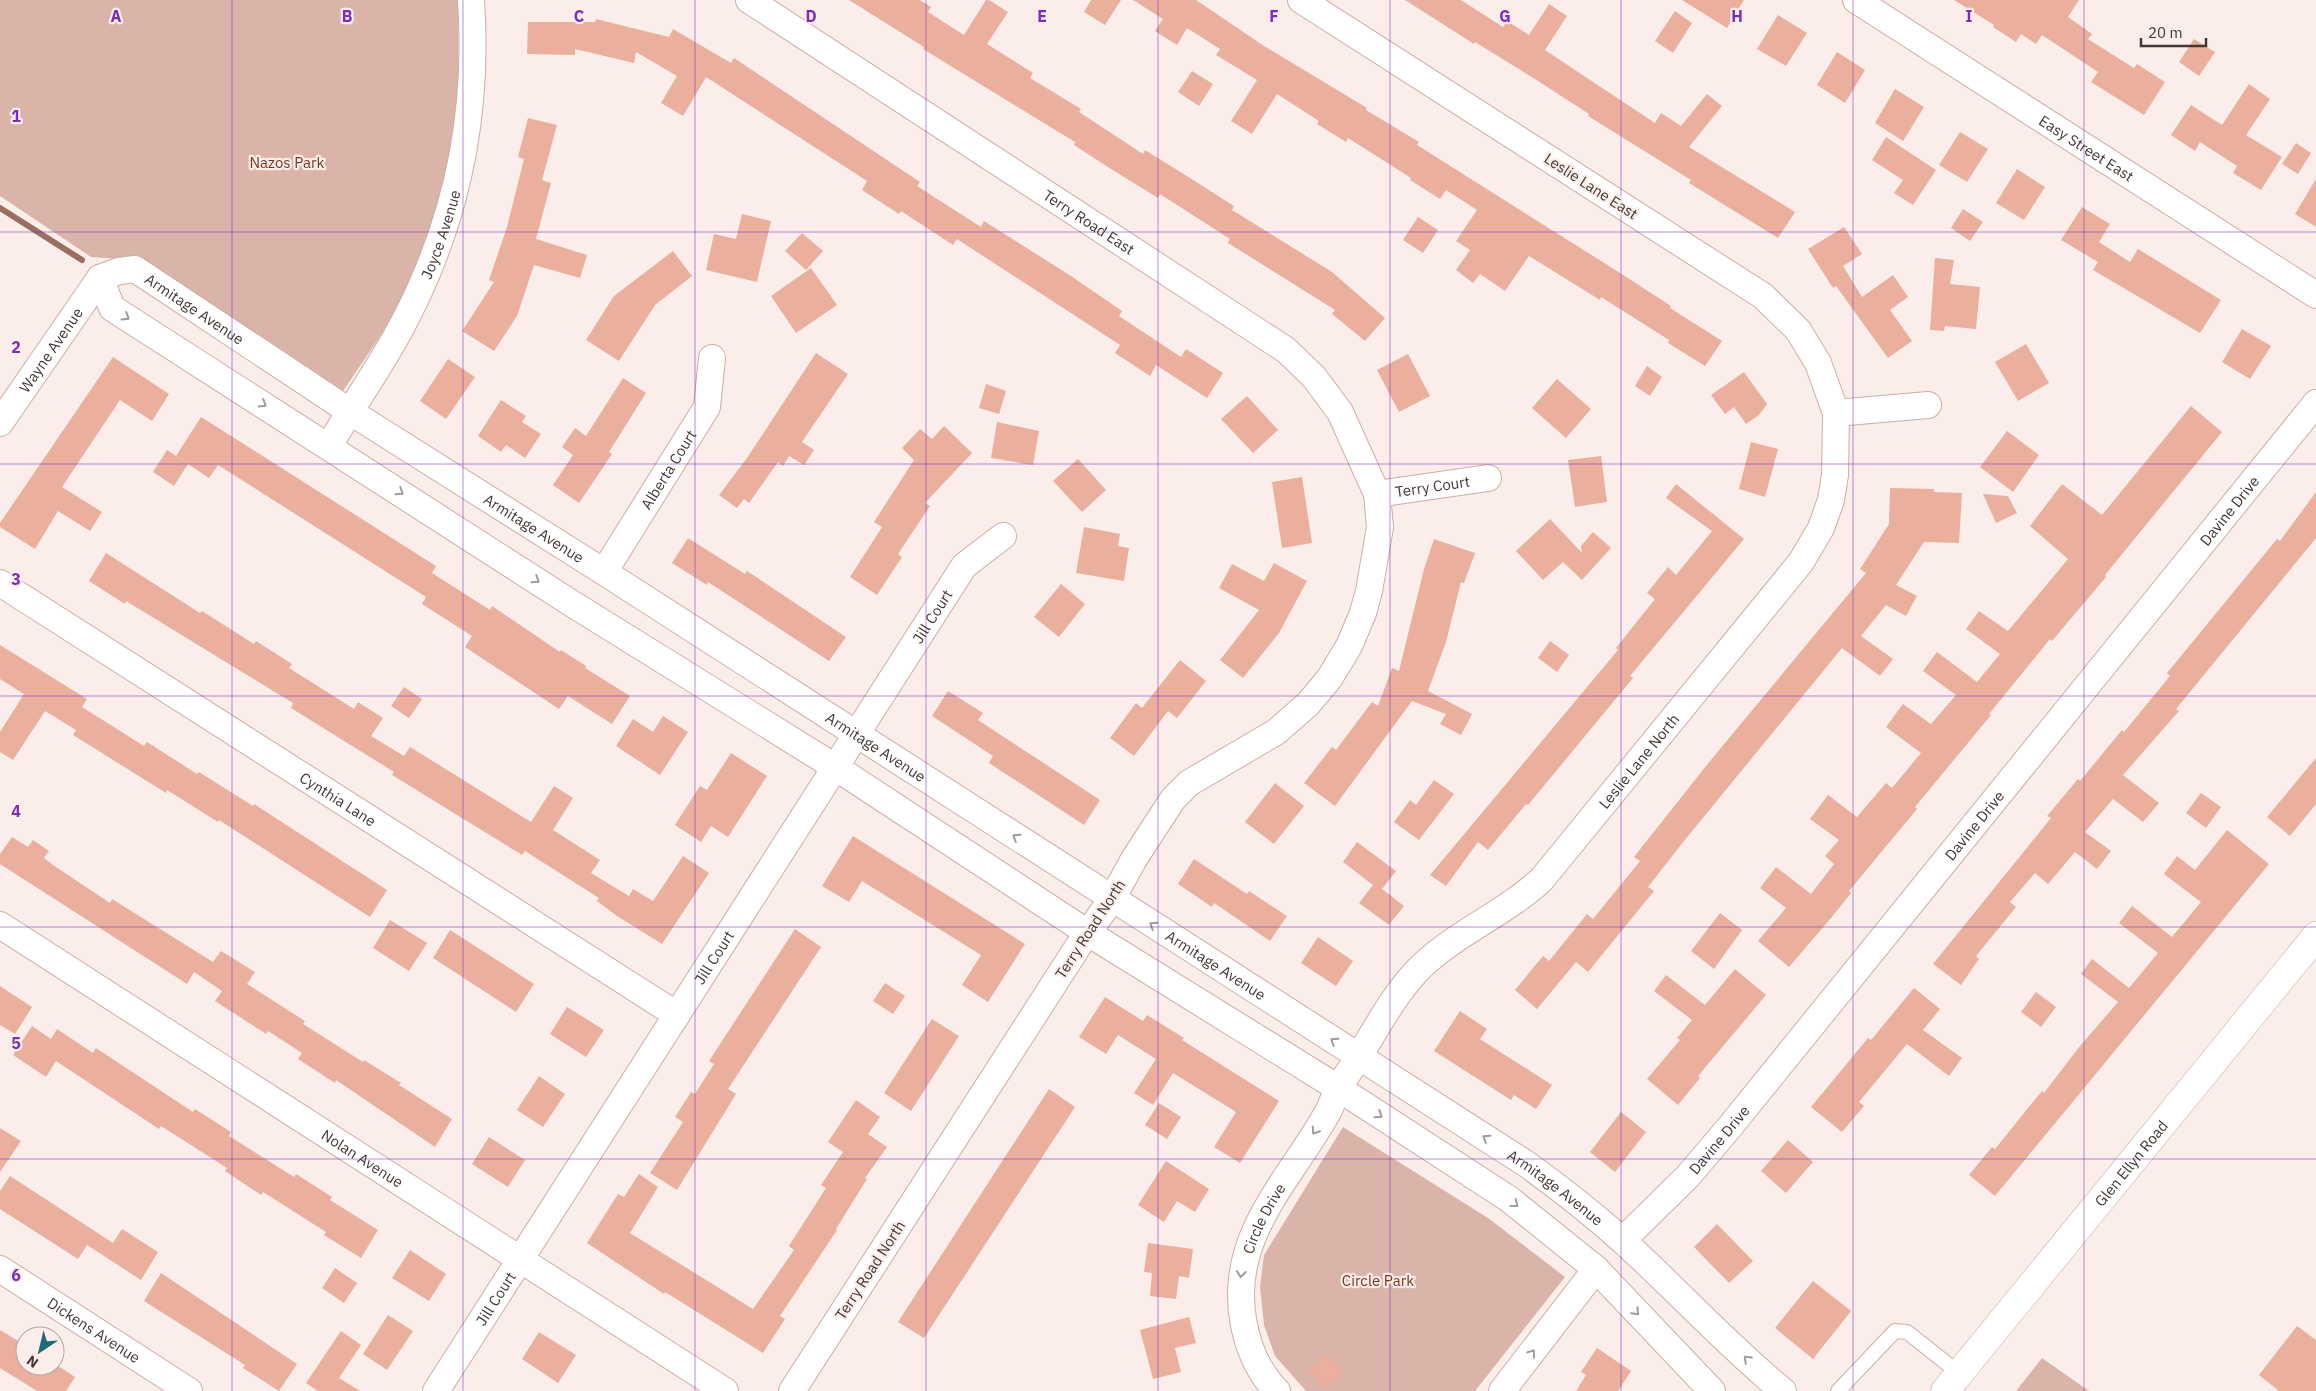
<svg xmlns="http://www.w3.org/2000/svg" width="2316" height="1391" font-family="'IBM Plex Sans',sans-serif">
<rect width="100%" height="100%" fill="#fbeeea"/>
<g fill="#dab4a9">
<polygon points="0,0 458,0 459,118 421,271 377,341 343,391 140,260 91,257 0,196"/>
<polygon points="1343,1127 1488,1218 1565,1277 1475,1391 1306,1391 1275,1356 1264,1325 1260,1287 1264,1255"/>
<polygon points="2042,1358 2089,1391 2016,1391"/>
</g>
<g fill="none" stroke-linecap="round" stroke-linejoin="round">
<polyline stroke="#9a6f62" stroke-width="6" points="0,208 82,260"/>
</g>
<g fill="#eaaf9d">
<polygon points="849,0 920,0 931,7 928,12 964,35 986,0 989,0 1008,12 987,44 1033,73 1030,78 1081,109 1079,112 1143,154 1145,150 1190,178 1234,206 1232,210 1332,272 1385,318 1365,341 1332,314 1335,310 1228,243 1230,239 1160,194 1158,198 1111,169 1074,145 1075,142 923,49 924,47"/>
<polygon points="1091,0 1121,0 1105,25 1084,12"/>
<polygon points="1133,0 1196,0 1264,46 1367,108 1366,110 1419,142 1417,145 1617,271 1671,306 1670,308 1722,341 1705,366 1668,343 1669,340 1601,297 1600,300 1529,256 1505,291 1480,274 1473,283 1456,270 1470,250 1456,241 1477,210 1446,190 1440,199 1410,180 1411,178 1348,138 1346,142 1317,124 1319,121 1277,94 1252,134 1231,121 1257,80 1216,55 1220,49 1187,28 1177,45 1155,31 1163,19"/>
<polygon points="1405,0 1461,0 1503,27 1507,21 1529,35 1549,4 1567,16 1545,50 1655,123 1661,113 1681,126 1707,94 1722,106 1689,147 1795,212 1778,238 1689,183 1691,180 1588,116 1589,114 1538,81 1475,42 1474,44"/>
<polygon points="1682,0 1744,0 1727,28"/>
<polygon points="1954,0 2079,0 2068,17 2092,34 2088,39 2134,68 2137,64 2165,82 2144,115 2091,82 2098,72 2042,35 2036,44 2021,34 2016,42 1993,27 1994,25"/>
<polygon points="1675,11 1692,23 1673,53 1655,41"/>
<polygon points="1778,15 1807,33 1786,66 1757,49"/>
<polygon points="596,19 669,37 673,29 731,63 734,58 920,182 917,186 981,227 984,221 1071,276 1122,311 1119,316 1181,357 1186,349 1223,373 1207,398 1156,365 1150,376 1115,353 1120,345 957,239 953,245 901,211 899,214 862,190 867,181 706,77 683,116 661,103 677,76 636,52 634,63 575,49 575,55 527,54 528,22 595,22"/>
<polygon points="2194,39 2215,52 2199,76 2179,62"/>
<polygon points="1837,52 1865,70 1845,103 1817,85"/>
<polygon points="1192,71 1213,84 1199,106 1178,92"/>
<polygon points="2249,84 2270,99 2246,135 2282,157 2261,190 2233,173 2237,166 2200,142 2195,151 2171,135 2191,105 2222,125"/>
<polygon points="1895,89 1924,107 1903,141 1875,123"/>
<polygon points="528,118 557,125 542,180 551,183 536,239 587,255 580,278 534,265 517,316 494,351 462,331 494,282 489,280 507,227 524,159 518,157"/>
<polygon points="1960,132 1988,149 1967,182 1939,165"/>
<polygon points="1886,137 1936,170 1913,205 1894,193 1903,180 1872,160"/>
<polygon points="2296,143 2311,153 2298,174 2282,164"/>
<polygon points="2017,169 2045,187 2024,220 1996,203"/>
<polygon points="2316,179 2316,227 2295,214"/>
<polygon points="2082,207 2110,224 2099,242 2130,262 2138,249 2221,300 2200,333 2093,270 2098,262 2061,240"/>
<polygon points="1963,209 1983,222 1970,241 1951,228"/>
<polygon points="742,214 771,221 757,282 706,270 714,234 736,239"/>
<polygon points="1418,217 1438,230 1423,253 1403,240"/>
<polygon points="1844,227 1862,254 1843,266 1862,297 1893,275 1908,297 1890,310 1912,341 1888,358 1836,286 1833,288 1808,249"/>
<polygon points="802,233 823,251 806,270 785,251"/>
<polygon points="673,251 692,276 655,305 619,361 586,340 614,296"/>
<polygon points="1935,258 1954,260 1950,284 1980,287 1976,329 1945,326 1944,331 1930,330"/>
<polygon points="811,268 837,305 796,333 771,296"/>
<polygon points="2242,329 2271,346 2250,379 2222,362"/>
<polygon points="2026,344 2049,383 2018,401 1995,362"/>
<polygon points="816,353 848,374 802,442 814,450 804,465 789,456 783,466 778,462 749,503 744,499 737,508 719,495 747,458"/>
<polygon points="1408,354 1430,396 1399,412 1377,370"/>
<polygon points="113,357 169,394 152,421 120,400 62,487 102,512 90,531 58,511 35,549 0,527 0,523"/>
<polygon points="448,359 475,377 446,419 420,401"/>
<polygon points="1647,366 1662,377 1650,396 1635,386"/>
<polygon points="1744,372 1767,404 1759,415 1746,424 1734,407 1725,414 1711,395"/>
<polygon points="623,378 646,393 609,452 612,454 579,503 553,485 573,455 562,447 575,428 586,436"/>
<polygon points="1557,379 1591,409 1566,438 1532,408"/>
<polygon points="986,384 1006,391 999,414 979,408"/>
<polygon points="1247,396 1278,430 1253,453 1221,419"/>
<polygon points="501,400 526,416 522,422 541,434 525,458 506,445 501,452 478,436"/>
<polygon points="2191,406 2222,432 2105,575 2106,577 2052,641 2050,639 1989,714 1991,715 1915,807 1917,809 1849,891 1851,893 1831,918 1789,967 1758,941 1786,908 1760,888 1776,867 1811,894 1834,864 1825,856 1839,840 1810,819 1828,795 1857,817 1886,783 1892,788 1921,753 1886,727 1903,704 1931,724 1956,695 1923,671 1937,652 1977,682 2000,654 1966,629 1979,611 2008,631 2068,559 2030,526 2062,484 2102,515"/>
<polygon points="201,417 436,566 432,573 490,610 492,606 560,652 561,650 586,666 585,668 630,696 612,724 568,696 559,709 465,647 472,636 422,604 426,597 218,465 209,478 176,456"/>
<polygon points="997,422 1039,431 1033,465 991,458"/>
<polygon points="944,426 972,453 925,503 930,506 898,554 902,557 877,595 850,577 882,527 874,522 914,460 902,448 920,429 932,439"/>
<polygon points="2007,431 2039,455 2013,492 1980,467"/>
<polygon points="1751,442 1778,449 1765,497 1739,489"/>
<polygon points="167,450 188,464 174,486 153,472"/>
<polygon points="1601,456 1607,502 1575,507 1568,460"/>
<polygon points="1078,459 1106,490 1082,512 1053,481"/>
<polygon points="1302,477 1312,543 1282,548 1272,482"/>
<polygon points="1676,484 1744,539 1630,676 1633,678 1528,805 1526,804 1488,850 1478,842 1446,886 1430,875 1618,650 1616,648 1655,599 1647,593 1668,567 1676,575 1712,531 1666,498"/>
<polygon points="1890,488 1934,489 1934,492 1962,493 1959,543 1924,542 1896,585 1917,596 1906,616 1886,605 1861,636 1893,659 1880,676 1842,648 1684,841 1648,887 1654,891 1588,972 1576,962 1537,1009 1515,990 1543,956 1549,961 1587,914 1593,919 1640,861 1634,857 1710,761 1866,573 1860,569 1889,524"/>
<polygon points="2316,492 2316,538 2176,709 2179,711 2123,775 2159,803 2143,822 2113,799 2085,832 2111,851 2097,869 2075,852 2048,884 2035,873 2010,902 2016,907 1976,956 1979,959 1961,985 1933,964 2051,818 2047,816 2078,779 2080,781 2122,730 2124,732 2170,676 2167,673 2277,539 2280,541"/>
<polygon points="1983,494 2008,496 2017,513 1996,523"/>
<polygon points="1550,519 1582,553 1581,546 1593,532 1611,548 1582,580 1563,562 1543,580 1516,551"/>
<polygon points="1084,527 1120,534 1118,546 1129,548 1124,581 1076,573"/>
<polygon points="688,538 745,574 747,571 846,637 829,661 708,582 707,585 672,563"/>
<polygon points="1434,539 1475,553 1464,583 1461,582 1446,642 1428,691 1472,714 1461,735 1440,724 1446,714 1412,701 1335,806 1304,783 1332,747 1336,750 1372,702 1378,706 1392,668 1399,671 1424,569"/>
<polygon points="106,553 200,613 202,611 254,644 256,641 292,664 289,668 354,709 358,702 383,718 371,736 404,756 410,747 531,822 554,786 573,798 553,830 600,860 591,873 629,896 633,889 653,901 683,856 709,873 662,944 617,916 597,901 599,898 525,851 522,855 392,775 394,772 291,708 293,703 126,601 125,604 89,581"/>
<polygon points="1274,563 1307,581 1279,633 1243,678 1220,660 1259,610 1219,588 1232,564 1264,581"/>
<polygon points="1061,584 1085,604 1059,637 1034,617"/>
<polygon points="1550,641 1569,655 1557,672 1538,658"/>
<polygon points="0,645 87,699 82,707 144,746 147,742 197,774 199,772 253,806 254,804 387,890 370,917 219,820 218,822 167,790 166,793 73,735 76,730 45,711 13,760 0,752 0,732 24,694 0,679"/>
<polygon points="1180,660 1206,681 1177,718 1168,711 1134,756 1110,738 1136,703 1142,708"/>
<polygon points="404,687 422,699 409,718 391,706"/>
<polygon points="948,691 983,713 978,720 1100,800 1084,825 989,763 993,756 932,716"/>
<polygon points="663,716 688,732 660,775 616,746 633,719 653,732"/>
<polygon points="731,753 767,776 728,837 711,826 701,842 675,825 700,786 707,790"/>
<polygon points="2316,758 2316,804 2290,836 2267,817"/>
<polygon points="1434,780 1454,794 1419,840 1394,822 1410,800 1416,805"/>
<polygon points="1275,783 1304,806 1274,844 1245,822"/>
<polygon points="2201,793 2221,807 2206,828 2186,813"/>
<polygon points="2227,830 2269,864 1995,1196 1969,1175 1992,1147 1995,1149 2042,1091 2044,1093 2080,1046 2118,1002 2081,974 2092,959 2129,988 2158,953 2119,923 2132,906 2172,937 2201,902 2164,874 2177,856 2195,870"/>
<polygon points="853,836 1025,944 988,1002 962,985 981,955 862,881 849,902 822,886"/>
<polygon points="12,837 28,847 33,840 49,851 44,858 53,865 110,903 112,899 213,962 221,951 255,972 247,984 305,1021 303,1024 363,1062 364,1060 401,1083 399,1085 452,1119 435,1147 336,1080 335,1083 298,1059 302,1053 268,1031 266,1034 215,1001 222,991 194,972 187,984 0,864 0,854"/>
<polygon points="1357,842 1396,871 1382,889 1404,906 1389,925 1359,903 1373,885 1343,862"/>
<polygon points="1194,859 1247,894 1249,891 1287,916 1270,941 1214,903 1212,907 1178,884"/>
<polygon points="1720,913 1742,930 1714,969 1691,951"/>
<polygon points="390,920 427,943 409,971 373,948"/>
<polygon points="795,929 821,947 728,1089 736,1094 677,1190 650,1173 683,1122 675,1117 691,1092 695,1094 714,1064 709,1061"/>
<polygon points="450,930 534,984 516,1012 433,958"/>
<polygon points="1318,937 1353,961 1336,986 1301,963"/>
<polygon points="1735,969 1766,995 1698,1076 1700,1078 1678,1105 1647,1079 1680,1040 1677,1038 1692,1020 1654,991 1666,975 1705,1005"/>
<polygon points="885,983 905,996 893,1014 873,1001"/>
<polygon points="0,986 32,1007 15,1034 0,1025"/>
<polygon points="1914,988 1940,1009 1923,1030 1962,1058 1949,1076 1907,1044 1859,1102 1864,1106 1842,1132 1811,1107 1868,1038 1871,1040"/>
<polygon points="2036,992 2056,1007 2041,1027 2021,1012"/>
<polygon points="1105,997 1143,1021 1147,1015 1184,1038 1182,1040 1279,1101 1240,1163 1214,1147 1236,1112 1173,1073 1153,1105 1134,1093 1156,1059 1118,1035 1106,1054 1079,1037"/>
<polygon points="567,1007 604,1030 586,1057 550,1034"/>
<polygon points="1460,1011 1487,1029 1480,1039 1552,1085 1536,1109 1514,1095 1511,1100 1434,1051"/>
<polygon points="932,1019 959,1036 911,1111 884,1093"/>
<polygon points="32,1026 51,1039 57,1029 93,1053 96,1048 193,1112 195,1109 231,1132 229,1136 294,1177 296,1174 332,1197 330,1200 378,1230 361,1258 324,1235 326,1232 263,1192 261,1195 225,1171 227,1168 161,1126 159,1129 56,1061 46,1077 13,1055"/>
<polygon points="539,1076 565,1094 543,1127 517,1110"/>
<polygon points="1049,1089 1075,1107 924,1338 898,1322"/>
<polygon points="856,1100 880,1117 868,1134 887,1147 865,1178 867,1179 836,1229 837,1230 780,1316 785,1319 763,1353 665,1292 664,1294 587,1243 618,1194 624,1197 639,1174 658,1187 630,1233 753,1309 794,1250 789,1246 826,1188 821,1185 843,1152 828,1142"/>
<polygon points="1159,1103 1181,1117 1167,1139 1145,1125"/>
<polygon points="1621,1112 1646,1132 1615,1172 1590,1152"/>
<polygon points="0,1128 21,1141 0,1172"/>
<polygon points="489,1137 525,1160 508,1187 472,1164"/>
<polygon points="1788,1140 1813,1162 1786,1193 1761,1171"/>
<polygon points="1166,1161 1209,1189 1195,1212 1177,1201 1164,1222 1138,1205"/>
<polygon points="10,1176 113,1243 122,1229 158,1252 141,1280 87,1245 78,1259 0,1209 0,1191"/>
<polygon points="1717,1224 1753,1261 1729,1283 1694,1247"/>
<polygon points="1148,1243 1193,1249 1189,1278 1179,1276 1176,1299 1150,1296 1152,1273 1144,1272"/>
<polygon points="410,1250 446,1274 429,1301 392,1278"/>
<polygon points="335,1268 357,1283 344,1303 322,1288"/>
<polygon points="161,1273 297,1364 279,1391 243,1368 245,1365 144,1301"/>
<polygon points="1813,1281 1851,1311 1813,1359 1775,1328"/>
<polygon points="388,1315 413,1331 387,1370 363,1354"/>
<polygon points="1189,1317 1196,1343 1175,1348 1181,1372 1153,1379 1140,1330"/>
<polygon points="2297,1326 2316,1340 2316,1391 2279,1391 2259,1375"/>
<polygon points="0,1330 25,1345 25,1366 55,1366 55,1364 75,1377 66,1391 37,1391 0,1368"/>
<polygon points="341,1331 361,1345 339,1378 360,1391 318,1391 306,1383"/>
<polygon points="539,1332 576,1355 558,1383 522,1359"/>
<polygon points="1597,1348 1631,1371 1618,1391 1576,1391 1586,1375 1581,1372"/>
<polygon points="1326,1354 1343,1372 1325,1389 1308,1371"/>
</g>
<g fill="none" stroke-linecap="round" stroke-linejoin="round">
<g stroke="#cdaea5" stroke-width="16">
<polyline id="lane" points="1838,1391 1895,1331 1907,1332 1959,1373"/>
</g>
<g stroke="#cdaea5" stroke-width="28">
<g id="street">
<path id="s1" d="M749,0L1286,350L1314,377L1340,412L1377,494L1380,527L1369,591L1363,613L1349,646L1329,679L1308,704L1276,732L1189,783L1173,799L1134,859L1112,899L1079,945L792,1391"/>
<path id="s2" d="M1856,0L2316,295"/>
<path id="s3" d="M100,278L119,271L135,269L349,411L604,572L1528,1165C1561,1189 1593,1214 1623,1241C1677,1290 1727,1345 1783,1391"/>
<polyline points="100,278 112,308 571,603 835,767 1088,933 1338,1088 1509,1199 1596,1269 1712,1391"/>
<polyline points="1836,413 1928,405"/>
<path id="s4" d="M0,423L100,278"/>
<path id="s5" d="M329,446C353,404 382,365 404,322C457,221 479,114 471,0"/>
<path id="s6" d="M1377,494L1488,478"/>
<path id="s7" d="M604,572L707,407L712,358"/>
<path id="s8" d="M0,583L677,1015"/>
<path id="s9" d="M0,925L725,1391"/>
<path id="s10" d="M1623,1240L1688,1176L1728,1129L2316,403"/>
<path id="s11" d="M0,1269L189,1391"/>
<path id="s12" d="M436,1391L964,566L1003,536"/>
<path id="s13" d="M1277,1391C1259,1373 1249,1350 1244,1325C1226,1237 1290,1181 1329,1110C1332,1104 1334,1096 1338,1090C1344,1077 1353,1067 1360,1055C1377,1027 1393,997 1415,973C1450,935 1504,915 1542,879L1801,562L1821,528L1831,500L1835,475L1836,413L1818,363L1798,330L1763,296L1301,0"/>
<polyline points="1502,1391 1596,1269"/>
</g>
</g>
<g stroke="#cdaea5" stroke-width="29">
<g id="secondary">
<path id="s14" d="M1945,1391L2316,936"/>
</g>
</g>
<use href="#lane" stroke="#fff" stroke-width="14"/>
<use href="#street" stroke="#fff" stroke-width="26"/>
<use href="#secondary" stroke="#fff" stroke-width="28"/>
</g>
<defs><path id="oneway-chevron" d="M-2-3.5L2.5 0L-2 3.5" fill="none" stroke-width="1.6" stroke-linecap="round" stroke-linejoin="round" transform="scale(1.25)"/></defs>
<g stroke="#a19b99">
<use href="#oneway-chevron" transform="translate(126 317) rotate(32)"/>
<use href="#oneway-chevron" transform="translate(263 404) rotate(32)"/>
<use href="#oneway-chevron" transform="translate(400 492) rotate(33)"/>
<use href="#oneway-chevron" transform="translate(536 580) rotate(33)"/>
<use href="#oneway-chevron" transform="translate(1016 837) rotate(-147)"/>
<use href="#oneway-chevron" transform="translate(1153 925) rotate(-147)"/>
<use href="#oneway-chevron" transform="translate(1334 1041) rotate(-147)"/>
<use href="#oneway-chevron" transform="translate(1379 1115) rotate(33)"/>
<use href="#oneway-chevron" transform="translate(1315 1131) rotate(123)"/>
<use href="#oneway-chevron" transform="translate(1486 1138) rotate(-147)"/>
<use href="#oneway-chevron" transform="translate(1515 1204) rotate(38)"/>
<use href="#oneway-chevron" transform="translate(1241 1274) rotate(97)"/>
<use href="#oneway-chevron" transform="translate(1636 1312) rotate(46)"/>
<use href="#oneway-chevron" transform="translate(1532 1353) rotate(-53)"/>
<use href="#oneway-chevron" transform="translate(1747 1359) rotate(-136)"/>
</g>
<path fill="none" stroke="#7b2cbf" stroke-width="1" stroke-opacity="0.55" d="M232,0V1391M463,0V1391M695,0V1391M926,0V1391M1158,0V1391M1390,0V1391M1621,0V1391M1853,0V1391M2084,0V1391M0,232H2316M0,464H2316M0,696H2316M0,927H2316M0,1159H2316"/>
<g text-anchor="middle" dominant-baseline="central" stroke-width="4.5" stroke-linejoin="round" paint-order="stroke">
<g font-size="15" fill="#433733" stroke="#fbeeea">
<text stroke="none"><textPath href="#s2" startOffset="274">Easy Street East</textPath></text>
<text transform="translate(1591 186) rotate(33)">Leslie Lane East</text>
<text stroke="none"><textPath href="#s1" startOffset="406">Terry Road East</textPath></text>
<text stroke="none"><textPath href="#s5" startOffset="240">Joyce Avenue</textPath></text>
<text stroke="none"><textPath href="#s3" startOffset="108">Armitage Avenue</textPath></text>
<text stroke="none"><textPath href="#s4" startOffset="89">Wayne Avenue</textPath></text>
<text stroke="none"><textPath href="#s7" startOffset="121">Alberta Court</textPath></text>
<text stroke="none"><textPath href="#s6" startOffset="56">Terry Court</textPath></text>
<text stroke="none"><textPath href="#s10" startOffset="949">Davine Drive</textPath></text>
<text stroke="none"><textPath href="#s3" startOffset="512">Armitage Avenue</textPath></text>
<text stroke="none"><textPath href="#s12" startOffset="920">Jill Court</textPath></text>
<text stroke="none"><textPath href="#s3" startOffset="918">Armitage Avenue</textPath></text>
<text stroke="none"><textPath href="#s13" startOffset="786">Leslie Lane North</textPath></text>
<text stroke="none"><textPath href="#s8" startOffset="401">Cynthia Lane</textPath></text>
<text stroke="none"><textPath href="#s10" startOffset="544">Davine Drive</textPath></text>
<text transform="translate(1090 929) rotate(-57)">Terry Road North</text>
<text stroke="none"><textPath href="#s12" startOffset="515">Jill Court</textPath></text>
<text stroke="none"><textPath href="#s3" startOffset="1322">Armitage Avenue</textPath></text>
<text stroke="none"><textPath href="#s10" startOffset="139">Davine Drive</textPath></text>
<text stroke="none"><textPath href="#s9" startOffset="431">Nolan Avenue</textPath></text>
<text stroke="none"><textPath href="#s14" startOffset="294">Glen Ellyn Road</textPath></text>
<text stroke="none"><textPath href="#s3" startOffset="1728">Armitage Avenue</textPath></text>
<text stroke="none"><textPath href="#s13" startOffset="186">Circle Drive</textPath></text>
<text transform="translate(870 1270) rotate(-57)">Terry Road North</text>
<text stroke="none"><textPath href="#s12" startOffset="110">Jill Court</textPath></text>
<text stroke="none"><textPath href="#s11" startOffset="112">Dickens Avenue</textPath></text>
</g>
<g font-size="15" fill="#7c3620" stroke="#fbeeea">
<text x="287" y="162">Nazos Park</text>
<text x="1378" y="1280">Circle Park</text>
</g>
</g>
<g font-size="16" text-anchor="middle" font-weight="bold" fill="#7b2cbf" stroke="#fbeeea" stroke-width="4.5" stroke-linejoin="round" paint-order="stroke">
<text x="116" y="22">A</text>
<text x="347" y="22">B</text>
<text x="579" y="22">C</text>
<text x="811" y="22">D</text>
<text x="1042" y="22">E</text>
<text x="1274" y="22">F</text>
<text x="1505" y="22">G</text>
<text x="1737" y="22">H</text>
<text x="1969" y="22">I</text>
<text x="16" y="122">1</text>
<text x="16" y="353">2</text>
<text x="16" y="585">3</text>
<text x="16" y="817">4</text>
<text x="16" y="1049">5</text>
<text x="16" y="1281">6</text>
</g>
<g transform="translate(40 1351) rotate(215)"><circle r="24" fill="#fbeeea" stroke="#b1a5a1"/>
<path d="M0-4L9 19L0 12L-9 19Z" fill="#206975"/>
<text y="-8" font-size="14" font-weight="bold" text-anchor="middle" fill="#433733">N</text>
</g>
<path d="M2141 38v8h65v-8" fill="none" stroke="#433733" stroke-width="2.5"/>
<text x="2148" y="38" font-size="15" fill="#433733" stroke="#fbeeea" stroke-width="4" paint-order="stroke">20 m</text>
</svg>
